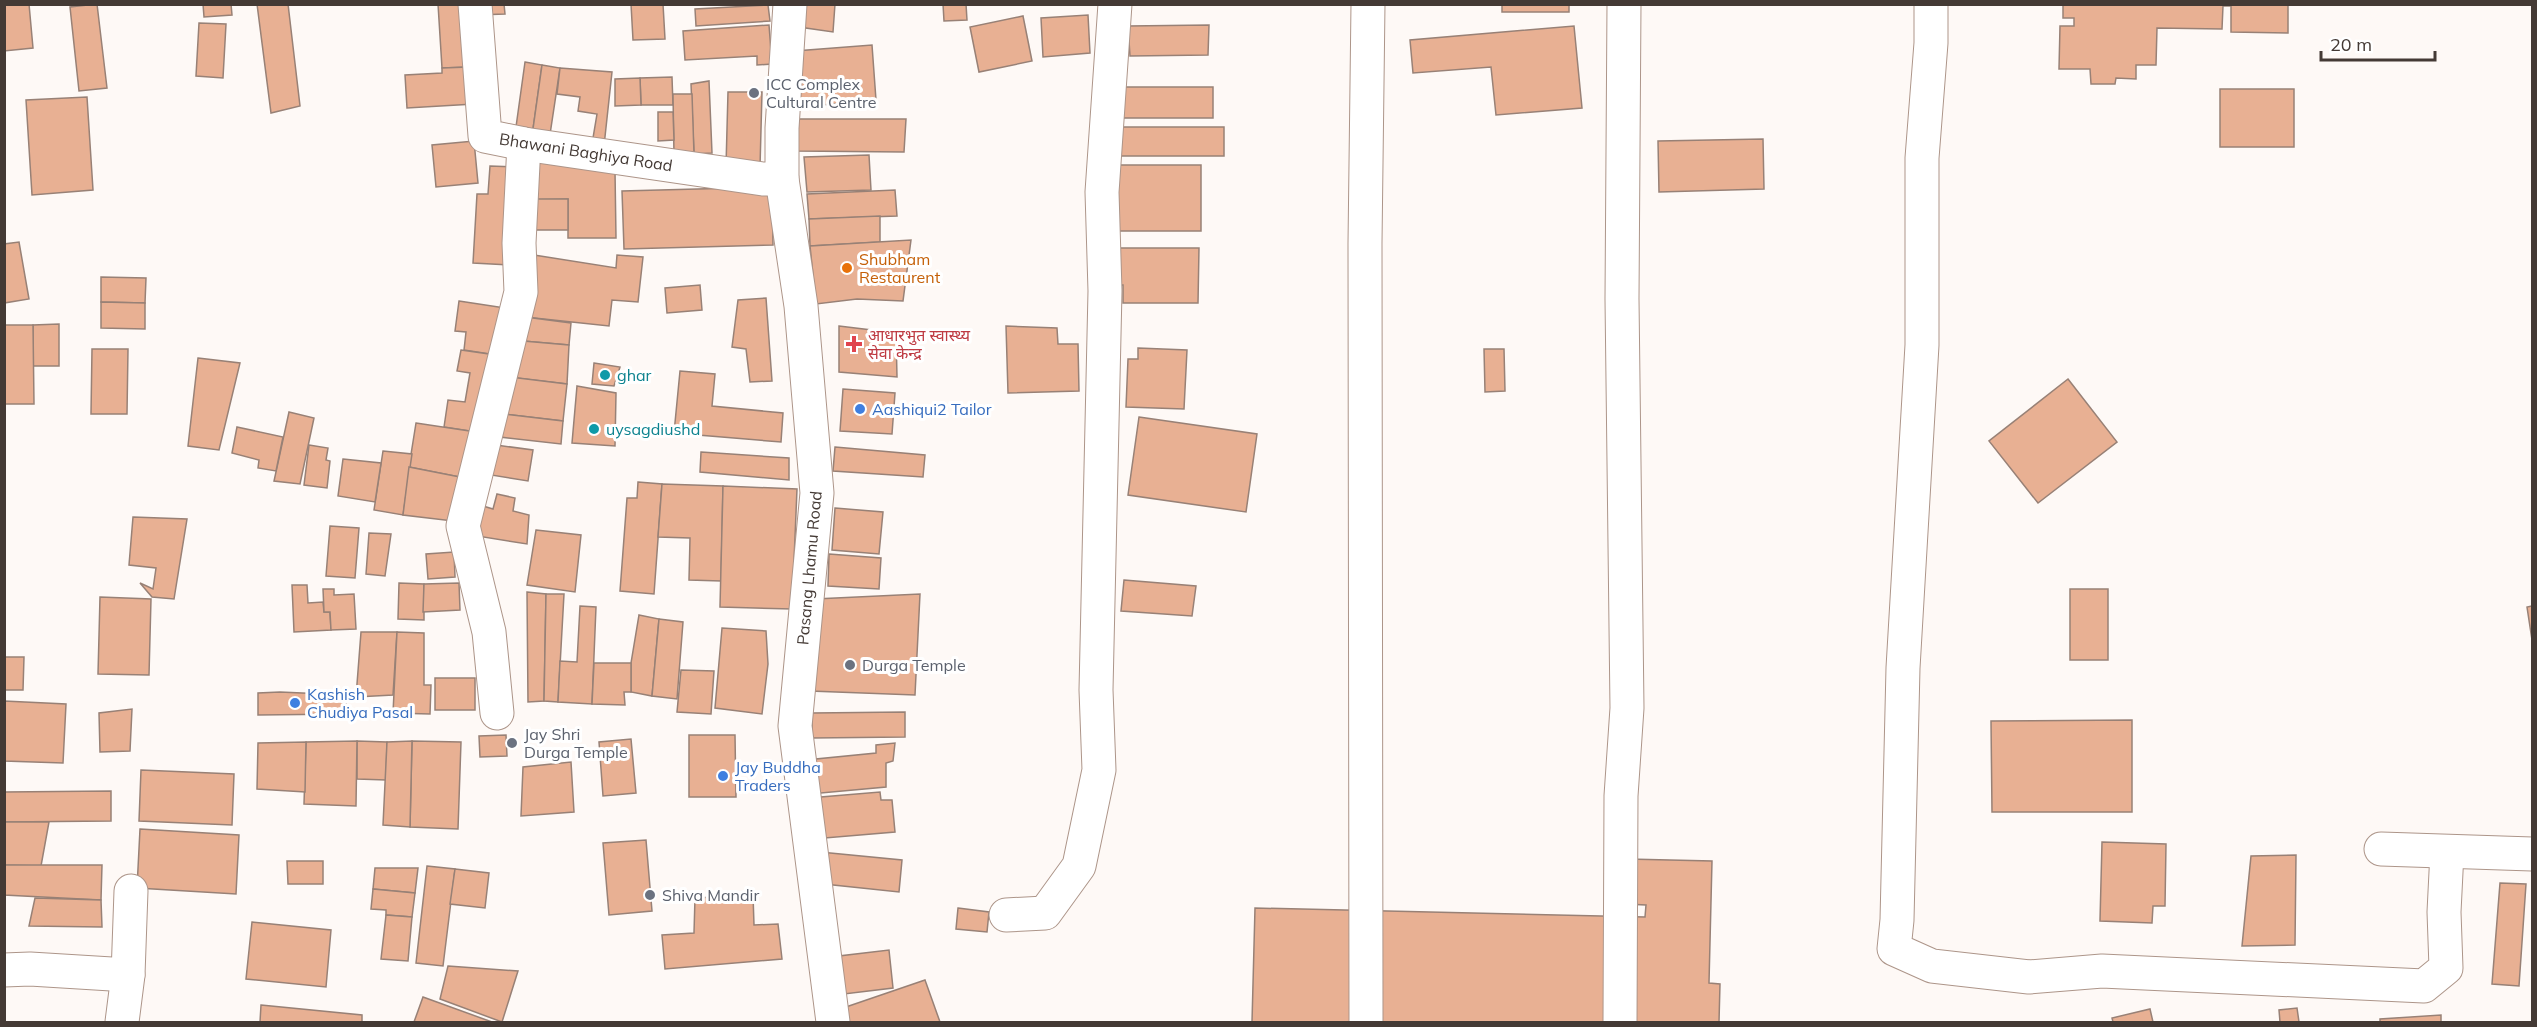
<svg xmlns="http://www.w3.org/2000/svg" width="2537" height="1027" font-family="Mulish,'Noto Sans Devanagari',sans-serif">
<rect width="100%" height="100%" fill="#fef9f6"/>
<g fill="#e8b093" stroke="#988176" stroke-width="1.5">
<polygon points="29,4 33,48 4,51 4,5"/>
<polygon points="97,4 107,88 79,91 70,7"/>
<polygon points="203,4 231,4 232,15 204,17"/>
<polygon points="257,4 288,4 300,106 271,113"/>
<polygon points="438,4 466,4 469,67 442,68"/>
<polygon points="477,4 504,4 505,14 477,15"/>
<polygon points="631,4 663,4 665,39 633,40"/>
<polygon points="802,4 835,4 833,32 799,27"/>
<polygon points="943,4 966,4 967,20 944,21"/>
<rect x="1502" y="4" width="67" height="8"/>
<polygon points="2063,4 2288,4 2288,33 2231,32 2231,6 2223,6 2222,29 2157,28 2156,65 2136,65 2136,79 2116,78 2115,84 2091,84 2090,69 2059,69 2060,26 2074,26 2074,18 2063,18"/>
<polygon points="768,5 770,21 696,26 695,9"/>
<polygon points="1088,15 1090,53 1043,57 1041,18"/>
<polygon points="1023,16 1032,61 979,72 970,27"/>
<polygon points="199,23 226,24 223,78 196,76"/>
<polygon points="769,25 772,64 757,65 757,56 685,60 683,31"/>
<polygon points="1209,25 1208,55 1130,56 1128,26"/>
<polygon points="1574,26 1582,108 1496,115 1491,67 1413,73 1410,40"/>
<polygon points="872,45 876,100 800,107 795,51"/>
<polygon points="525,62 542,65 532,136 515,134"/>
<polygon points="542,65 560,68 549,141 532,136"/>
<polygon points="469,67 474,104 407,108 405,75 442,73 442,68"/>
<polygon points="560,68 612,72 604,146 592,144 597,114 578,111 580,97 557,94"/>
<polygon points="672,77 673,105 641,105 640,78"/>
<polygon points="640,78 641,105 615,106 615,79"/>
<polygon points="709,81 712,153 694,154 691,84"/>
<rect x="1119" y="87" width="94" height="31"/>
<rect x="2220" y="89" width="74" height="58"/>
<polygon points="728,92 762,92 760,167 726,166"/>
<polygon points="673,94 692,94 694,154 674,155"/>
<polygon points="87,97 93,190 32,195 26,100"/>
<polygon points="658,112 673,112 674,140 658,141"/>
<polygon points="794,119 906,119 904,152 795,151"/>
<polygon points="1117,127 1224,127 1224,156 1116,156"/>
<polygon points="1763,139 1764,189 1659,192 1658,141"/>
<polygon points="474,141 478,183 436,187 432,145"/>
<polygon points="869,155 871,190 807,192 804,157"/>
<polygon points="531,158 615,171 616,238 568,238 568,199 528,200"/>
<rect x="1116" y="165" width="85" height="66"/>
<polygon points="490,166 517,167 510,265 473,263 477,194 488,194"/>
<polygon points="772,187 773,245 624,249 622,191"/>
<polygon points="895,190 897,216 809,219 807,194"/>
<rect x="535" y="199" width="33" height="31"/>
<polygon points="880,216 880,242 810,246 809,219"/>
<polygon points="911,240 903,301 857,299 816,304 810,246"/>
<polygon points="19,242 29,299 4,303 4,244"/>
<polygon points="1110,248 1199,248 1198,303 1123,303 1123,285 1110,285"/>
<polygon points="534,255 616,268 617,255 643,257 638,302 612,300 609,326 525,317"/>
<polygon points="101,277 146,278 145,303 101,302"/>
<polygon points="700,285 702,310 667,313 665,288"/>
<polygon points="766,298 772,381 750,382 746,349 732,347 738,300"/>
<polygon points="459,301 512,309 503,356 464,350 466,332 455,331"/>
<polygon points="101,302 145,303 145,329 101,328"/>
<polygon points="525,317 571,323 569,345 523,341"/>
<polygon points="59,324 59,366 33,366 33,325"/>
<polygon points="4,325 33,325 34,404 4,404"/>
<polygon points="839,326 896,333 897,377 839,372"/>
<polygon points="1006,326 1057,328 1058,344 1078,344 1079,391 1008,393"/>
<polygon points="523,341 569,345 567,384 516,378"/>
<polygon points="1138,348 1187,350 1184,409 1126,407 1128,359 1138,359"/>
<polygon points="92,349 128,349 127,414 91,414"/>
<polygon points="1484,349 1504,349 1505,391 1485,392"/>
<polygon points="461,350 503,356 483,433 444,427 448,400 465,402 470,373 457,371"/>
<polygon points="198,358 240,363 219,450 188,446"/>
<polygon points="594,363 620,367 614,386 592,384"/>
<polygon points="680,371 715,374 712,406 783,413 781,442 674,433"/>
<polygon points="510,377 567,384 563,421 504,414"/>
<polygon points="2068,379 2117,442 2038,503 1989,441"/>
<polygon points="577,386 616,393 615,446 572,443"/>
<polygon points="843,389 895,393 892,434 840,431"/>
<polygon points="289,412 314,418 300,484 274,481"/>
<polygon points="504,414 563,421 561,444 500,437"/>
<polygon points="1139,417 1257,434 1246,512 1128,495"/>
<polygon points="416,423 483,433 465,478 409,467"/>
<polygon points="237,427 283,437 276,471 258,468 259,460 232,453"/>
<polygon points="309,445 328,448 326,460 330,461 327,488 304,485"/>
<polygon points="496,445 533,450 528,481 491,475"/>
<polygon points="835,447 925,455 923,477 833,471"/>
<polygon points="383,451 412,454 403,515 374,510"/>
<polygon points="701,452 789,458 789,480 700,472"/>
<polygon points="343,459 381,463 375,502 338,496"/>
<polygon points="409,467 465,478 453,521 403,515"/>
<polygon points="638,482 662,484 654,594 620,591 627,498 637,498"/>
<polygon points="662,484 723,486 721,581 689,580 690,538 658,537"/>
<polygon points="723,486 797,489 792,609 720,607"/>
<polygon points="497,494 515,498 513,511 529,515 527,544 477,536 483,506 493,509"/>
<polygon points="835,508 883,512 879,554 832,550"/>
<polygon points="133,517 187,519 174,599 152,597 140,583 153,589 156,568 129,565"/>
<polygon points="330,526 359,528 355,578 326,576"/>
<polygon points="536,530 581,535 575,592 527,585"/>
<polygon points="369,533 391,534 385,576 366,574"/>
<polygon points="454,552 455,577 428,579 426,554"/>
<polygon points="829,554 881,558 879,589 828,586"/>
<polygon points="1124,580 1196,586 1192,616 1121,611"/>
<polygon points="399,583 424,584 424,620 398,619"/>
<polygon points="459,583 460,610 423,612 424,584"/>
<polygon points="292,585 307,585 308,603 323,602 324,612 330,612 331,630 294,632"/>
<polygon points="323,589 334,589 334,595 354,594 356,629 331,630 330,612 324,612"/>
<rect x="2070" y="589" width="38" height="71"/>
<polygon points="527,592 546,594 544,701 528,702"/>
<polygon points="546,594 564,594 558,702 544,701"/>
<polygon points="920,594 915,695 810,691 815,599"/>
<polygon points="100,597 151,599 149,675 98,674"/>
<polygon points="580,606 596,607 592,704 558,702 560,661 577,662"/>
<polygon points="2532,606 2532,640 2527,607"/>
<polygon points="639,615 659,619 652,696 631,692 631,663"/>
<polygon points="659,619 683,622 677,699 652,696"/>
<polygon points="722,628 766,631 768,664 762,714 715,708"/>
<polygon points="361,632 397,632 393,695 356,697"/>
<polygon points="397,632 424,633 424,685 431,685 430,714 393,713"/>
<polygon points="4,657 24,657 23,690 4,690"/>
<polygon points="594,663 631,663 631,692 624,692 625,705 592,704"/>
<polygon points="681,670 714,671 711,714 677,712"/>
<rect x="435" y="678" width="40" height="32"/>
<polygon points="280,692 346,695 346,714 258,715 258,693"/>
<polygon points="4,701 66,704 63,763 4,761"/>
<polygon points="132,709 130,751 100,752 99,713"/>
<polygon points="905,712 905,737 812,738 812,713"/>
<polygon points="2132,720 2132,812 1992,812 1991,721"/>
<polygon points="506,735 507,756 480,757 479,736"/>
<polygon points="689,735 735,735 736,797 689,797"/>
<polygon points="631,739 636,793 603,796 599,742"/>
<polygon points="357,741 387,742 386,780 357,779"/>
<polygon points="357,741 356,806 304,804 306,742"/>
<polygon points="412,741 461,742 458,829 410,827"/>
<polygon points="412,741 410,827 383,825 387,742"/>
<polygon points="306,742 305,792 257,789 258,743"/>
<polygon points="895,743 893,761 886,763 886,787 810,794 806,760 876,753 876,745"/>
<polygon points="571,762 574,812 521,816 523,767"/>
<polygon points="141,770 234,774 232,825 139,821"/>
<polygon points="111,791 111,821 4,822 4,792"/>
<polygon points="880,792 881,800 892,800 895,832 813,839 809,798"/>
<polygon points="4,822 49,822 41,866 4,865"/>
<polygon points="140,829 239,835 236,894 137,888"/>
<polygon points="646,840 652,911 609,915 603,843"/>
<polygon points="2102,842 2166,844 2165,906 2153,906 2152,923 2100,921"/>
<polygon points="820,852 902,860 899,892 824,884"/>
<polygon points="2296,855 2295,945 2242,946 2251,856"/>
<polygon points="1627,859 1712,861 1709,983 1720,984 1719,1022 1252,1022 1255,908 1645,917 1646,905 1625,904"/>
<polygon points="287,861 323,861 323,884 288,884"/>
<polygon points="4,865 102,865 101,900 4,895"/>
<polygon points="427,866 455,869 443,966 416,963"/>
<polygon points="375,868 418,868 415,893 373,889"/>
<polygon points="455,869 489,873 485,908 450,904"/>
<polygon points="2500,883 2526,884 2519,986 2492,984"/>
<polygon points="373,889 415,893 412,917 386,915 386,910 371,909"/>
<polygon points="753,895 754,925 778,924 782,959 665,969 662,935 694,933 695,898"/>
<polygon points="35,898 101,900 102,927 29,926"/>
<polygon points="958,908 989,912 987,932 956,929"/>
<polygon points="386,915 412,917 408,961 381,959"/>
<polygon points="252,922 331,930 326,987 246,979"/>
<polygon points="889,950 893,988 844,994 839,956"/>
<polygon points="448,966 518,971 502,1022 440,999"/>
<polygon points="925,980 940,1022 848,1022 843,1008"/>
<polygon points="423,997 492,1022 414,1022"/>
<polygon points="261,1005 362,1015 362,1022 260,1022"/>
<polygon points="2297,1008 2299,1022 2280,1022 2279,1010"/>
<polygon points="2150,1009 2153,1022 2113,1022 2112,1018"/>
<polygon points="2441,1015 2441,1022 2380,1022 2380,1019"/>
</g>
<g fill="none" stroke-linecap="round" stroke-linejoin="round">
<g stroke="#ad9589" stroke-width="35">
<g id="minor">
<polyline points="475,4 485,136 524,144 763,179 782,179"/>
<polyline points="790,4 782,128 782,179 801,306 817,493 795,726 833,1022"/>
<polyline points="1931,4 1931,43 1922,158 1922,345 1903,668 1897,920 1894,949 1932,966 2029,977 2102,971 2424,986 2446,968 2444,912 2447,852"/>
<polyline points="497,713 489,632 463,526 521,292 519,243 524,144"/>
<polyline points="2381,849 2532,854"/>
<polyline points="1006,915 1045,913 1079,866 1099,770 1096,690 1105,291 1102,192 1115,4"/>
<polyline points="4,970 30,969 128,975"/>
<polyline points="122,1022 128,975 131,891"/>
<polyline points="1366,1022 1365,243 1368,4"/>
<polyline points="1620,1022 1621,796 1627,708 1622,299 1624,4"/>
</g>
</g>
<use href="#minor" stroke="#fff" stroke-width="33"/>
</g>
<g fill="#6b7280" stroke="#fff" stroke-width="2">
<circle cx="754" cy="93" r="6"/>
<circle cx="850" cy="665" r="6"/>
<circle cx="512" cy="743" r="6"/>
<circle cx="650" cy="895" r="6"/>
</g>
<circle fill="#e8710a" stroke="#fff" stroke-width="2" cx="847" cy="268" r="6"/>
<path fill="#e0444e" stroke="#fff" stroke-width="2" d="M851 335h6v6h6v6h-6v6h-6v-6h-6v-6h6z"/>
<g fill="#0f9aa8" stroke="#fff" stroke-width="2">
<circle cx="605" cy="375" r="6"/>
<circle cx="594" cy="429" r="6"/>
</g>
<g fill="#3f7fe0" stroke="#fff" stroke-width="2">
<circle cx="860" cy="409" r="6"/>
<circle cx="295" cy="703" r="6"/>
<circle cx="723" cy="776" r="6"/>
</g>
<g text-anchor="middle" dominant-baseline="central" stroke-width="6" stroke-linejoin="round" paint-order="stroke">
<g font-size="16" fill="#5b616d" stroke="#fff" text-anchor="start">
<text x="766" y="84">ICC Complex<tspan x="766" dy="18">Cultural Centre</tspan></text>
<text x="862" y="665">Durga Temple</text>
<text x="524" y="734">Jay Shri<tspan x="524" dy="18">Durga Temple</tspan></text>
<text x="662" y="895">Shiva Mandir</text>
</g>
<g font-size="16" fill="#443a35" stroke="#fff">
<text transform="translate(586 152) rotate(9)">Bhawani Baghiya Road</text>
<text transform="translate(809 568) rotate(-85)">Pasang Lhamu Road</text>
</g>
<g font-size="16" fill="#c56008" stroke="#fff" text-anchor="start">
<text x="859" y="259">Shubham<tspan x="859" dy="18">Restaurent</tspan></text>
</g>
<g font-size="16" fill="#be3a42" stroke="#fff" text-anchor="start">
<text x="868" y="335">आधारभुत स्वास्थ्य<tspan x="868" dy="18">सेवा केन्द्र</tspan></text>
</g>
<g font-size="16" fill="#0d838f" stroke="#fff" text-anchor="start">
<text x="617" y="375">ghar</text>
<text x="606" y="429">uysagdiushd</text>
</g>
<g font-size="16" fill="#366cbe" stroke="#fff" text-anchor="start">
<text x="872" y="409">Aashiqui2 Tailor</text>
<text x="307" y="694">Kashish<tspan x="307" dy="18">Chudiya Pasal</tspan></text>
<text x="735" y="767">Jay Buddha<tspan x="735" dy="18">Traders</tspan></text>
</g>
</g>
<rect width="2537" height="1027" fill="none" stroke="#443a35" stroke-width="12"/>
<path d="M2321 51v9h114v-9" fill="none" stroke="#443a35" stroke-width="3"/>
<text x="2330" y="51" font-size="18" fill="#443a35" stroke="#ffffff" stroke-width="4.5" paint-order="stroke">20 m</text>
</svg>
